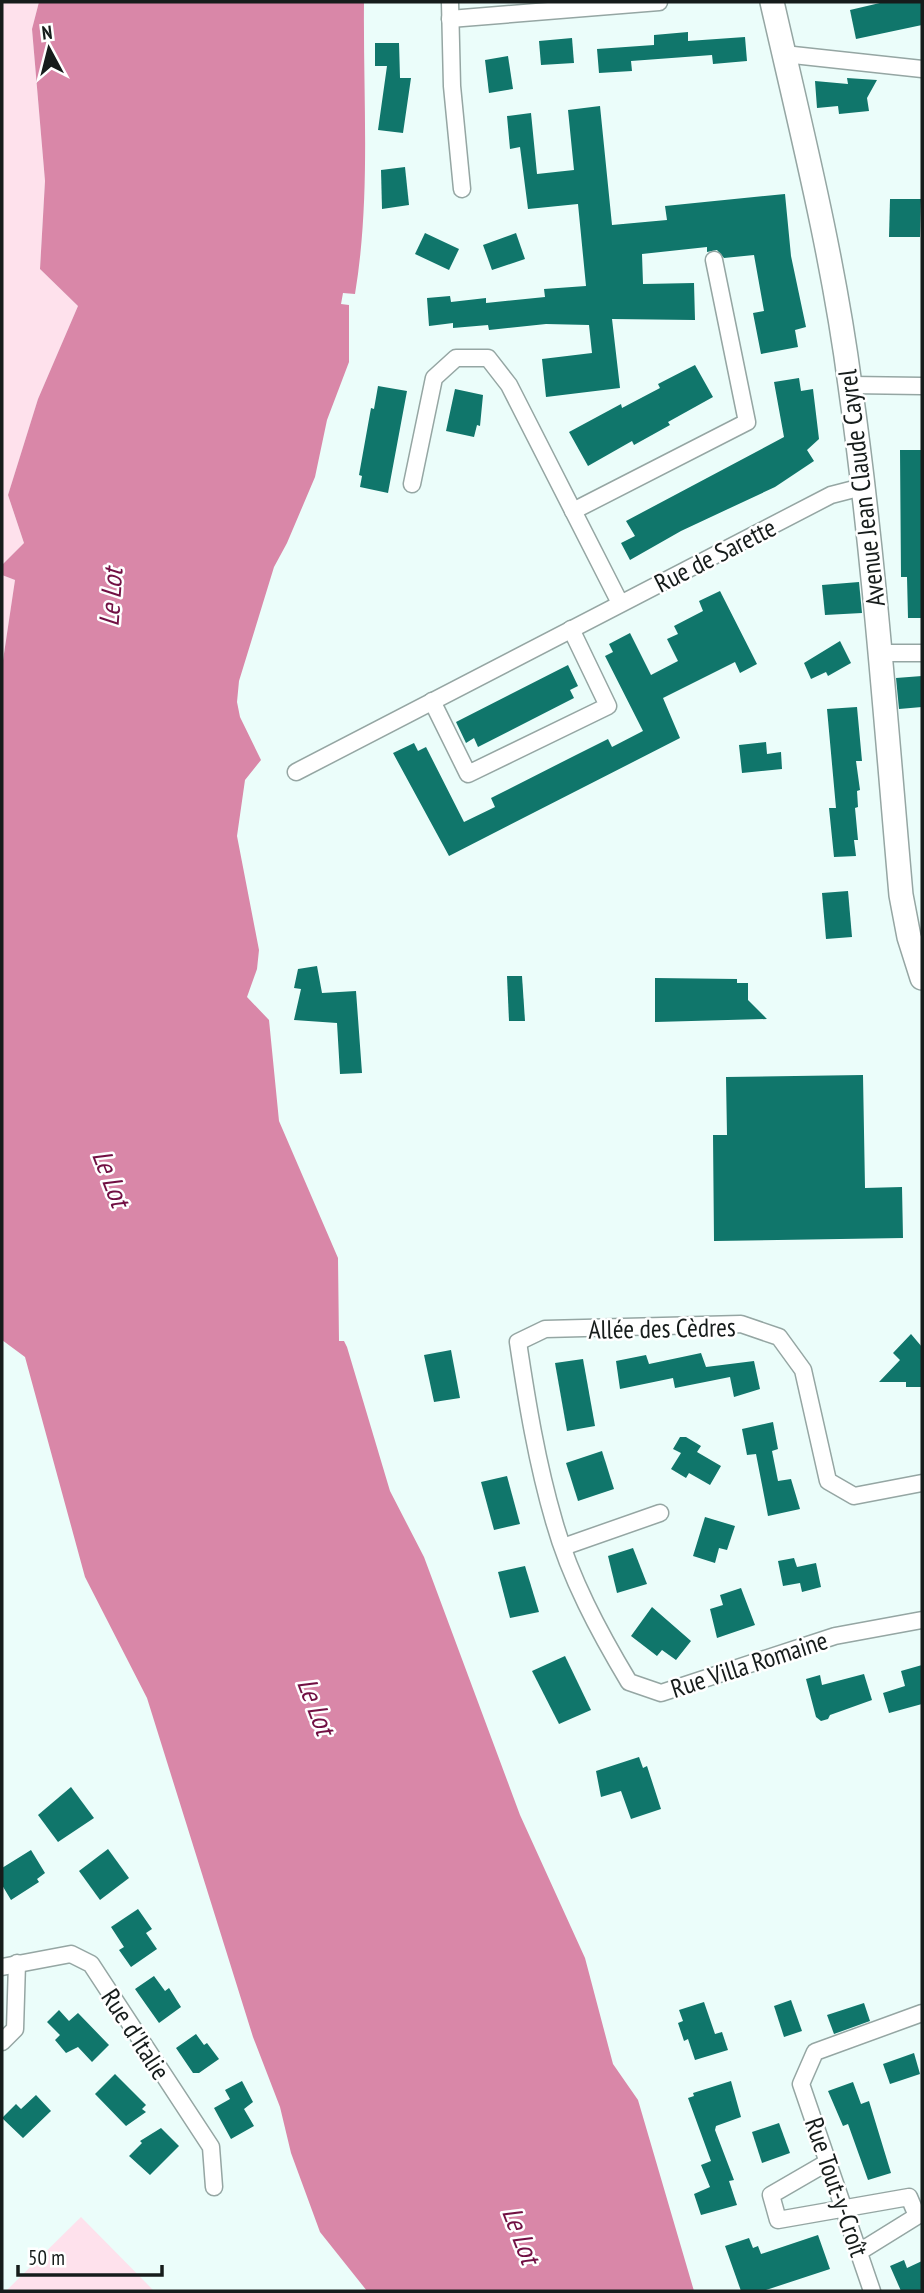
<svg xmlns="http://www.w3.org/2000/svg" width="924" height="2293" font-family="'PT Sans Narrow',sans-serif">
<rect width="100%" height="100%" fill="#ebfdfa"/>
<g fill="#fee1ec">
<polygon points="2,2 39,2 32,29 45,181 40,269 78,306 38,399 8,495 24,543 2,565"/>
<polygon points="2,575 15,580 2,667"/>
<polygon points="81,2217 154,2291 6,2291"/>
</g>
<path fill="#d987a8" d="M39,2H364C363,99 371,198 355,294L343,293L341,304L349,305V362L327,420L315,477L287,543L274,567L239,681L237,702L240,717L261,760L245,780L237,836L259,950L257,969L247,997L269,1020L279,1121L338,1258L339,1341H344L347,1347L390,1491L424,1557L520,1815L585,1958L613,2064L638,2100L694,2291H367L320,2232L291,2153L280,2107L253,2037L147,1698L85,1577L25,1357L2,1340V667L15,580L2,575V565L24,543L8,495L38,399L78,306L40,269L45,181L32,29Z"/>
<g fill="#10766b">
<polygon points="884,2 922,2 922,25 856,39 850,10"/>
<polygon points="688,32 688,41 745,37 747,61 713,64 712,55 631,61 632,71 599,73 597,49 654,45 654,35"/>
<polygon points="572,38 574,63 541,65 539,41"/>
<polygon points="375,43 399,43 400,78 411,78 403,133 378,130 387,66 375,66"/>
<polygon points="508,56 513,89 489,93 485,60"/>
<polygon points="847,78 877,80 867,98 869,111 839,114 838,106 817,108 815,81 848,84"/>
<polygon points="600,106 612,225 667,220 665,206 785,194 791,256 806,327 795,330 798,347 761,354 753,313 764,311 754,255 724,258 717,250 707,252 707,247 642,254 643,284 694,283 695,320 612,319 620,388 546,397 542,359 592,353 589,325 546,324 489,330 488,325 453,328 453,323 429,326 427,298 450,296 451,302 486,298 486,303 545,297 544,289 586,286 578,204 528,209 520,147 510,149 507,116 531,113 537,174 574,170 568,110"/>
<polygon points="405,167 409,205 382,209 381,170"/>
<polygon points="890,199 921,199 920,237 889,237"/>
<polygon points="425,233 459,249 449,270 415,254"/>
<polygon points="516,233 525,259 492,270 483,245"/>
<polygon points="695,365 713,397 668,422 670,425 634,445 632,441 588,466 569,432 621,404 622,408 660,388 658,384"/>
<polygon points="799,378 801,391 813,389 819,439 807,450 814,461 775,487 681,531 630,560 621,543 635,536 626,521 784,437 774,382"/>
<polygon points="378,386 407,391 388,493 360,487 362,476 359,475 371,408 374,409"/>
<polygon points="455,389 483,395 480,426 477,425 474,437 446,431"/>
<polygon points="900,450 922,450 922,618 908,618 907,577 901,577"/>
<polygon points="859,582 862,613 825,615 822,585"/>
<polygon points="720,591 757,664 740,673 735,662 663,698 680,738 449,856 393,753 414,743 418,751 426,747 464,822 495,807 491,798 576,755 608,739 612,747 643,731 605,656 613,652 609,644 630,633 651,675 678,661 667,639 678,634 674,626 703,611 699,601"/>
<polygon points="840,641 851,663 828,676 826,672 811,679 804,663"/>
<polygon points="568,665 578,686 570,690 574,698 478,747 474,738 466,743 456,722"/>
<polygon points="922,676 922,707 899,709 896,678"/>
<polygon points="857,707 862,761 856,761 860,790 857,791 858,807 855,808 858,840 854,840 856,856 834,857 829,808 836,808 827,709"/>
<polygon points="766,742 767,754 781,752 782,769 742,773 739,745"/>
<polygon points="848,891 852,937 826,939 822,893"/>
<polygon points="317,966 322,993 356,991 362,1073 340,1074 337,1023 294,1020 301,989 294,988 298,969"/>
<polygon points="507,976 522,976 525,1021 509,1021"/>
<polygon points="655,978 737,979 737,983 748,983 748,1000 767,1019 655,1022"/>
<polygon points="863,1075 865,1188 902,1187 903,1238 714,1241 713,1135 727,1135 726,1077"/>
<polygon points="911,1334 922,1347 922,1387 906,1387 906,1382 879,1382 900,1360 893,1353"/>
<polygon points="451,1350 460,1398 434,1402 424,1355"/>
<polygon points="701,1353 706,1367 754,1361 760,1389 734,1397 730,1377 675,1388 673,1378 620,1389 616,1361 646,1355 649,1364"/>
<polygon points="583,1359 595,1426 567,1431 555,1363"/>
<polygon points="773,1422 778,1449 772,1451 778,1481 791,1479 800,1509 768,1516 756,1454 747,1455 742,1429"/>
<polygon points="680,1437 686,1437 701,1446 697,1452 721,1466 710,1485 689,1473 686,1478 671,1469 681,1453 673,1449"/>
<polygon points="602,1451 614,1489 578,1501 566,1463"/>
<polygon points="507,1476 520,1524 494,1530 481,1482"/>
<polygon points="705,1517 735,1526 727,1550 719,1548 715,1563 693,1556"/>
<polygon points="633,1548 647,1584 617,1593 608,1556"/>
<polygon points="794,1558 797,1567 816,1563 821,1587 802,1592 800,1583 783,1586 778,1561"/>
<polygon points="525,1566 539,1612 510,1618 498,1572"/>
<polygon points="741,1588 755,1625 717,1638 710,1609 723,1605 720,1595"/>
<polygon points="652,1607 691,1641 676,1660 662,1650 657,1656 631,1636"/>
<polygon points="565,1656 591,1710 559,1724 532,1671"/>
<polygon points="922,1665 922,1704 889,1713 883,1693 905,1686 901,1671"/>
<polygon points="864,1674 872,1700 830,1715 828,1719 821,1721 816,1717 806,1679 820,1675 822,1685"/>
<polygon points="639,1757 643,1768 647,1766 661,1809 631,1819 621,1791 601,1797 596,1771"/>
<polygon points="71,1787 94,1818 58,1842 38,1815"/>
<polygon points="108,1849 129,1878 100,1900 79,1871"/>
<polygon points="31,1850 45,1873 37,1879 39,1882 11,1900 2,1885 2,1868"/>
<polygon points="138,1909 152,1929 146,1933 157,1949 131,1967 119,1950 124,1947 111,1927"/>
<polygon points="154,1976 165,1991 169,1988 181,2007 159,2023 135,1989"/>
<polygon points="791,2000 802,2031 784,2037 774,2006"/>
<polygon points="704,2002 715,2034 722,2032 728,2050 695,2060 688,2039 684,2041 678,2023 683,2021 679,2010"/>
<polygon points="864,2003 870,2021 834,2034 827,2015"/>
<polygon points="59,2010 69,2021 78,2013 109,2045 92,2062 78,2047 66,2053 55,2040 60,2035 47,2022"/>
<polygon points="196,2034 204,2045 207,2043 219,2059 199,2073 193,2073 176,2048"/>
<polygon points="914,2053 920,2074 890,2084 883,2064"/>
<polygon points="115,2074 146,2105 142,2109 146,2112 126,2126 95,2094"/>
<polygon points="242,2081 253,2102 244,2109 254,2126 231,2139 214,2108 230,2099 225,2090"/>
<polygon points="731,2081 741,2117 716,2126 715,2130 734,2180 729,2181 737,2205 701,2215 694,2194 710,2187 701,2165 711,2161 688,2098 694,2096 693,2093"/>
<polygon points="853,2082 861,2104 869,2101 891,2173 868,2180 848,2124 843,2126 828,2091"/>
<polygon points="36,2095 51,2111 23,2138 2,2118 16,2104 21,2109"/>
<polygon points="779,2123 790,2153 762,2163 752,2132"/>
<polygon points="161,2128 179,2146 150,2175 129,2156 142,2143 140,2141"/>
<polygon points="818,2235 830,2269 763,2291 741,2291 725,2246 749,2238 753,2248 758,2246 761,2254"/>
<polygon points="904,2260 907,2268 922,2261 922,2291 901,2291 890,2266"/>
</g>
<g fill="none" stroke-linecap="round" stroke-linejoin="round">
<g stroke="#95a6a3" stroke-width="19">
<g id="minor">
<polyline points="450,2 452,86 462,189"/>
<polyline points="450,19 659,2"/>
<polyline points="784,54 922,69"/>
<polyline points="851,385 922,386"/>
<polyline points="412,484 434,378 456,358 488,358 509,385 620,603"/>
<polyline points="573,511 747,422 714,260"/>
<polyline points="880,653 922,653"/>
<polyline points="432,701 468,774 608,706 571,629"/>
<polyline points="296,772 831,495 862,487"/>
<path d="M922,1483L854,1496L828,1481L803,1370L779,1337L741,1324L545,1329L518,1342C527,1402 537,1463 554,1521C570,1578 599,1632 629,1682L661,1693L835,1636L922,1620"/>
<polyline points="563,1547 660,1513"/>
<polyline points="2,1967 71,1954 91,1964 211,2147 214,2187"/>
<polyline points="2,2042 15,2029 17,1963"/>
<polyline points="828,2162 771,2195 778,2220 909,2197 917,2216 859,2252"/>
<polyline points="872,2291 801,2084 815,2052 922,2013"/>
</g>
</g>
<g stroke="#95a6a3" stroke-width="26">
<path id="secondary" d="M772,2C801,129 833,255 850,385C874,554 886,725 901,895L909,937L922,978"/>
</g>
<use href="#minor" stroke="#fff" stroke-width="16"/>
<use href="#secondary" stroke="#fff" stroke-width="23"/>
</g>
<g text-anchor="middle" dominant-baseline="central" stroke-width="5" stroke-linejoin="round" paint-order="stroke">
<g font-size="26" fill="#161c1b" stroke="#fff">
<text transform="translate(861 488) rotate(-97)">Avenue Jean Claude Cayrel</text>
<text transform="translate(715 555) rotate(-27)">Rue de Sarette</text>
<text transform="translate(662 1328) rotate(-1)">Allée des Cèdres</text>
<text transform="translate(749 1664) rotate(-18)">Rue Villa Romaine</text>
<text transform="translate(136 2034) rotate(57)">Rue d'Italie</text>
<text transform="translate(837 2187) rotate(71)">Rue Tout-y-Croît</text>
</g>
<g font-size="28" font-style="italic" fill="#710f43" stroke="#fff">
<text transform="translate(110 597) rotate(-86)">Le Lot</text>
<text transform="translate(112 1178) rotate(69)">Le Lot</text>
<text transform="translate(317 1706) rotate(69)">Le Lot</text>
<text transform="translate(522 2235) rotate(69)">Le Lot</text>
</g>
</g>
<rect width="924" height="2293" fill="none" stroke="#161c1b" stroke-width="7"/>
<g transform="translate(49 49) rotate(353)" stroke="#ffffff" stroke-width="5" paint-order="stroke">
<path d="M0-5L12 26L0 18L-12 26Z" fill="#161c1b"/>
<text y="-10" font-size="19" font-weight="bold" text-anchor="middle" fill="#161c1b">N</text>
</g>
<path d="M18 2265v10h144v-10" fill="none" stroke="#161c1b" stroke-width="3.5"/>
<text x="28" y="2265" font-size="21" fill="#161c1b" stroke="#ffffff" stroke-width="5" paint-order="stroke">50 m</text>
</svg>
